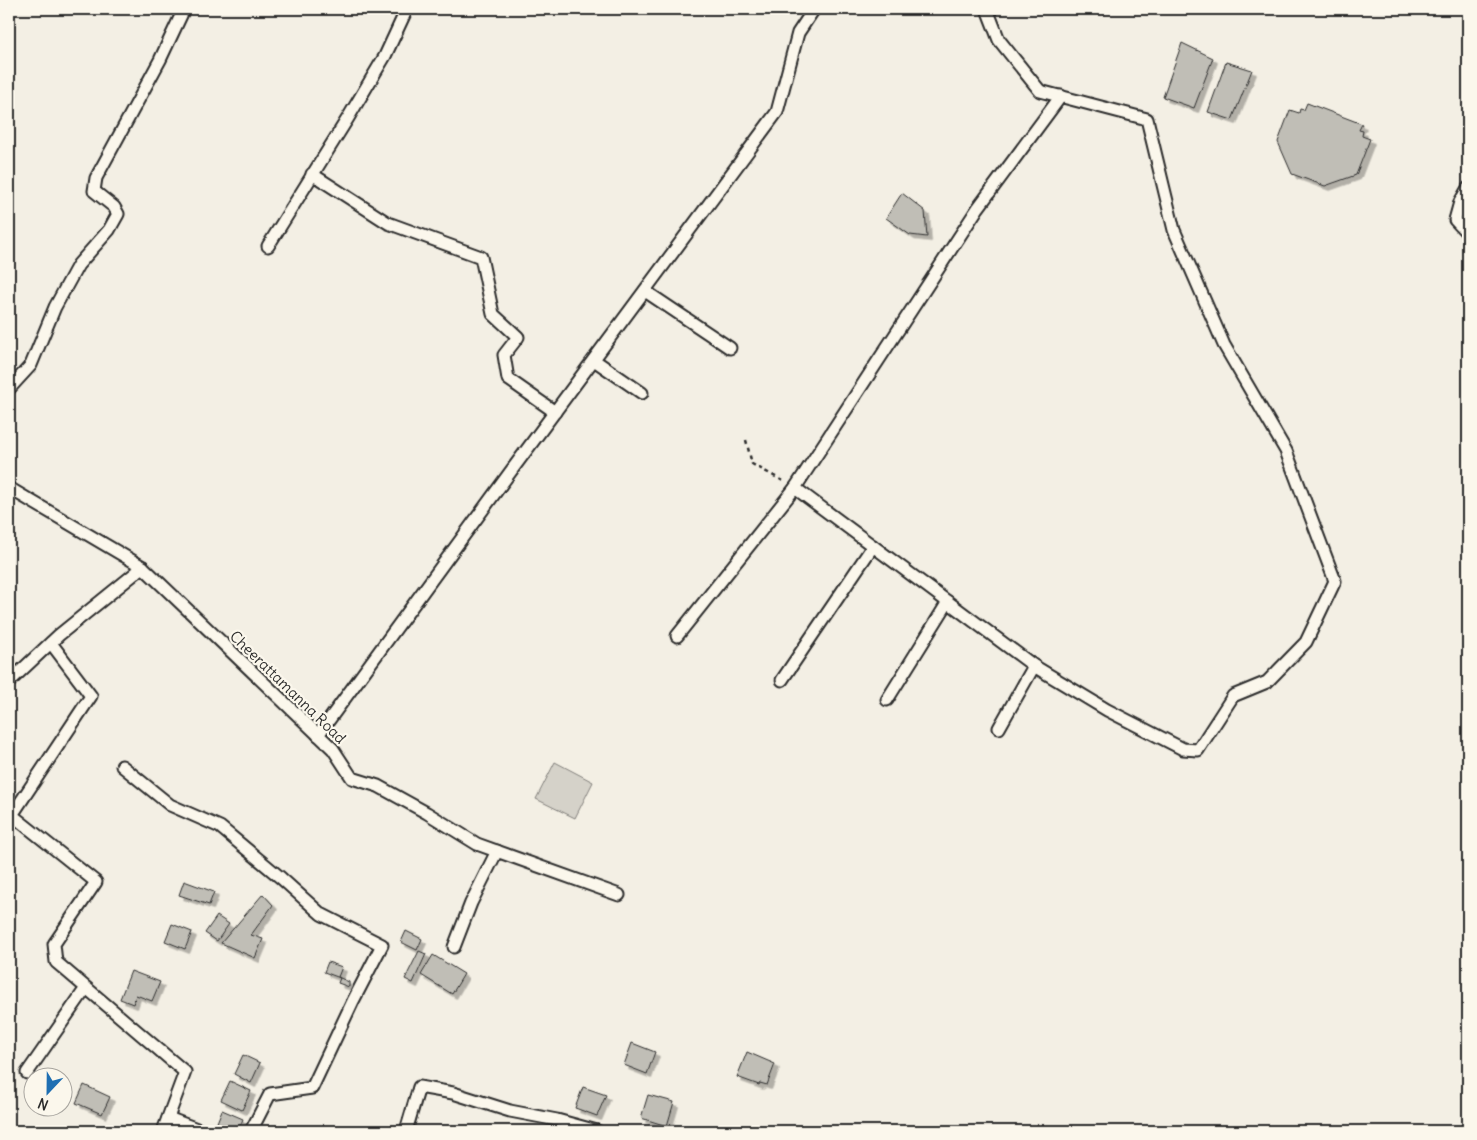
<svg xmlns="http://www.w3.org/2000/svg" width="1477" height="1140" font-family="Delius,sans-serif">
<defs>
<filter id="shadow"><feDropShadow dx="4.5" dy="4.5" stdDeviation="0" flood-color="#0004"/></filter>
</defs>
<rect width="100%" height="100%" fill="#f3efe4"/>
<filter id="ink" filterUnits="userSpaceOnUse"><feTurbulence type="fractalNoise" baseFrequency=".02" numOctaves="2"/><feDisplacementMap in="SourceGraphic" scale="10" xChannelSelector="R" yChannelSelector="G"/><feConvolveMatrix kernelMatrix="1 2 1 2 8 2 1 2 1" color-interpolation-filters="sRGB"/></filter>
<g filter="url(#ink)">
<polygon fill="#d5d2c9" stroke="#807e7a" points="555,762 593,782 575,818 536,799"/>
<g fill="#c0beb6" stroke="#2b2b2b" filter="url(#shadow)">
<polygon points="1182,43 1213,58 1194,108 1163,97"/>
<polygon points="1226,62 1252,70 1232,120 1208,112"/>
<polygon points="1307,103 1362,124 1359,130 1363,131 1362,136 1370,139 1356,175 1325,186 1292,174 1278,142 1290,110 1299,113 1300,109 1304,110"/>
<polygon points="902,193 925,211 927,237 910,235 886,218"/>
<polygon points="184,881 214,892 209,905 179,895"/>
<polygon points="263,894 273,905 251,935 263,939 255,958 221,943"/>
<polygon points="217,916 229,924 217,941 205,933"/>
<polygon points="172,924 192,932 185,949 165,941"/>
<polygon points="406,931 422,939 417,950 401,942"/>
<polygon points="419,951 426,954 413,983 405,979"/>
<polygon points="433,955 464,974 452,994 421,975"/>
<polygon points="328,962 342,967 338,977 349,982 349,987 338,983 340,978 324,972"/>
<polygon points="131,971 160,982 152,1001 136,995 133,1004 120,999"/>
<polygon points="632,1043 655,1052 647,1074 624,1065"/>
<polygon points="747,1052 775,1064 767,1085 760,1083 759,1085 737,1077"/>
<polygon points="243,1055 260,1063 251,1083 234,1074"/>
<polygon points="230,1081 251,1091 242,1110 221,1100"/>
<polygon points="84,1085 110,1097 102,1114 76,1103"/>
<polygon points="583,1087 606,1095 597,1116 575,1108"/>
<polygon points="648,1095 674,1102 667,1126 641,1118"/>
<polygon points="222,1110 243,1119 238,1131 217,1131 214,1130"/>
</g>
<g fill="none" stroke-linecap="round" stroke-linejoin="round">
<g stroke="#2b2b2b" stroke-width="15">
<g id="minor">
<polyline points="987,9 999,40 1040,91 1147,119 1174,230 1224,345 1286,451 1335,581 1306,642 1267,682 1233,696 1198,750 1183,749 1107,710 1034,666"/>
<polyline points="312,174 388,223 481,257 493,314 518,337 504,355 508,379 555,412"/>
<polyline points="1468,188 1460,202 1455,220 1468,234"/>
<polyline points="268,246 348,118 385,56 405,13 406,9"/>
<polyline points="645,291 730,348"/>
<polyline points="594,360 642,393"/>
<polyline points="9,389 31,365 55,307 78,265 109,230 118,214 114,207 94,191 96,178 160,60 184,9"/>
<polyline points="9,488 143,567 333,749 352,778 378,786 427,813 477,844 619,895"/>
<polyline points="677,636 795,488"/>
<polyline points="782,680 873,546"/>
<polyline points="9,682 59,635 143,567"/>
<polyline points="887,700 948,602"/>
<polyline points="999,728 1034,666 795,488 978,208 1061,96"/>
<polyline points="318,735 514,467 777,112 798,33 814,9"/>
<polyline points="122,766 170,805 220,827 281,878 321,914 382,945 353,1001 312,1088 270,1094 251,1131"/>
<polyline points="12,815 91,696 51,643"/>
<polyline points="9,819 12,815 96,882 54,944 56,962 185,1072 163,1131"/>
<polyline points="454,947 471,903 497,851"/>
<polyline points="27,1073 86,988"/>
<polyline points="168,1118 202,1131"/>
<polyline points="406,1131 419,1087 453,1093 510,1111 557,1120 597,1131"/>
</g>
</g>
<polyline stroke="#2b2b2b" stroke-width="2.5" stroke-dasharray="4 4" stroke-linecap="butt" points="746,440 752,464 785,482"/>
<use href="#minor" stroke="#fbf7ec" stroke-width="11"/>
</g>
</g>
<g text-anchor="middle" dominant-baseline="central" stroke-width="4.5" stroke-linejoin="round" paint-order="stroke">
<g font-size="15" fill="#2b2b2b" stroke="#fbf7ec">
<text transform="translate(288 687) rotate(44)">Cheerattamanna Road</text>
</g>
</g>
<rect width="1477" height="1140" fill="none" stroke="#fbf7ec" stroke-width="30"/>
<rect x="15" y="15" width="1447" height="1110" fill="none" stroke="#2b2b2b" stroke-width="2" filter="url(#ink)"/>
<g transform="translate(48 1092) rotate(202)"><circle r="24" fill="#fbf7ec" stroke="#a8a59f"/>
<path d="M0-4L9 19L0 12L-9 19Z" fill="#1f6fb2"/>
<text y="-8" font-size="14" font-weight="bold" text-anchor="middle" fill="#2b2b2b">N</text>
</g>
</svg>
